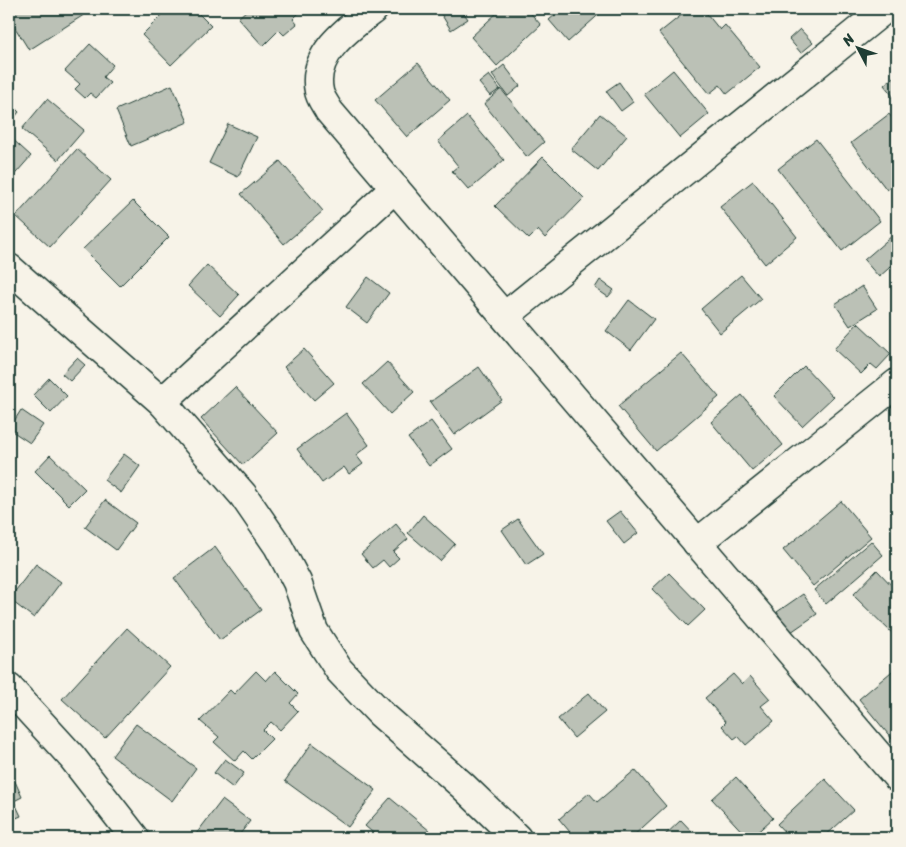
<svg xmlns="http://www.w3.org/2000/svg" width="906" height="847" font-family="Sriracha,sans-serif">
<rect width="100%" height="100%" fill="#f7f3e8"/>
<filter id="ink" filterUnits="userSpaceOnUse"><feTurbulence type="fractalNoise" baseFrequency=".02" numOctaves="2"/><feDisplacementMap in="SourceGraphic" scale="10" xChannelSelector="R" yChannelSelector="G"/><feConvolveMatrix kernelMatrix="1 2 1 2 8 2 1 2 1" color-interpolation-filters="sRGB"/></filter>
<g filter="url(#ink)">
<g fill="#bbc1b6" stroke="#1f3d34">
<polygon points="9,9 93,9 29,50 9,18"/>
<polygon points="168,9 194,9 211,26 171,65 142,35"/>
<polygon points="248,9 303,9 293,19 297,24 284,35 279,30 263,46 238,18"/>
<polygon points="438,9 461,9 468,19 451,30"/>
<polygon points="499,9 527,9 541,25 497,66 471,37 500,10"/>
<polygon points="562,9 605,9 568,42 549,20"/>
<polygon points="689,9 703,9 720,30 725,25 760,67 727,94 720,85 709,94 659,33"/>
<polygon points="742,9 753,9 746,14"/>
<polygon points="800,29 813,43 801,53 789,39"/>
<polygon points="90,44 113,65 103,77 110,83 96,98 90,93 85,98 75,89 80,84 65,71"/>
<polygon points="418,63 450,100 407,137 375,100"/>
<polygon points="504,65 520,86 508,96 492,75"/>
<polygon points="673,70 709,114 680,138 644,94"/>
<polygon points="897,74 897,101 884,85"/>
<polygon points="489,75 500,89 490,96 479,83"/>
<polygon points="619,82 633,102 621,111 606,91"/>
<polygon points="172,85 188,122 131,146 116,110"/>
<polygon points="501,89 544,142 527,157 484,104"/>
<polygon points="47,99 84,130 58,160 22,129"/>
<polygon points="9,102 19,112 9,124"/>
<polygon points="600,114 627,136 598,171 571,149"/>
<polygon points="889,114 897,124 897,182 887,190 851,143"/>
<polygon points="467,116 504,160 469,190 452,171 458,166 438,141"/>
<polygon points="228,124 257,137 238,177 209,163"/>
<polygon points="9,136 31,156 9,181"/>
<polygon points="816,139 880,221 842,251 778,169"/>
<polygon points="77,149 111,180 50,247 16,216"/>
<polygon points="543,157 584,198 545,238 538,230 529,239 495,206"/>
<polygon points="280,161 323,211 284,244 241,194"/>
<polygon points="753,181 797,237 765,264 720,207"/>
<polygon points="133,201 169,237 120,286 83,249"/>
<polygon points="893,235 897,240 897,261 879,277 864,260"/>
<polygon points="207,265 239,295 220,316 188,286"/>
<polygon points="741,275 761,299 720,333 701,309"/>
<polygon points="368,277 389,293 367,323 346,307"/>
<polygon points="600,280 614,290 608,297 595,288"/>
<polygon points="862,286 877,309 850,326 835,304"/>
<polygon points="629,300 654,319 631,350 606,331"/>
<polygon points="858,323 891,354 877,369 871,364 861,374 834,349"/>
<polygon points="304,349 334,383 314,400 284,367"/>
<polygon points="681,353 719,397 656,451 618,406"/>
<polygon points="77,358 85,365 70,381 62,374"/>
<polygon points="387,362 414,392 390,414 363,384"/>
<polygon points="804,366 833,397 802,426 774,396"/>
<polygon points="479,367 502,400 454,435 430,402"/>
<polygon points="49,378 67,396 51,413 33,395"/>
<polygon points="235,387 278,433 243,465 201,419"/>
<polygon points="742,395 783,445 752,471 711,422"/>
<polygon points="21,410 43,425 30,443 9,429"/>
<polygon points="346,413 369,445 356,455 363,464 349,474 344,467 322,483 297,449"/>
<polygon points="431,421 452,449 429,466 408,438"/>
<polygon points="124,454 140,466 121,493 104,480"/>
<polygon points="50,455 85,489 69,505 35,471"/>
<polygon points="105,500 136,523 116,550 85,527"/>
<polygon points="841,501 871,537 813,586 783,550"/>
<polygon points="620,511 638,533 624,544 606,521"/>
<polygon points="423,515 455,544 440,561 408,533"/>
<polygon points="518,519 543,554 526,565 502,530"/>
<polygon points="396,524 408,539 393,552 399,558 389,567 383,560 373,568 361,554"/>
<polygon points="871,541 883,555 826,604 814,590"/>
<polygon points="215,547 261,610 220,640 174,578"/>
<polygon points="36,564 61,582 34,618 9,599"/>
<polygon points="877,570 897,591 897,634 895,636 853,595"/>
<polygon points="669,573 705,610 688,626 652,589"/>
<polygon points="803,594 817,614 791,632 777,612"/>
<polygon points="127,628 170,667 105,738 62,699"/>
<polygon points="897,667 897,736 893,740 859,699"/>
<polygon points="256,671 266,681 275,671 298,694 290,703 298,711 280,730 271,722 263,730 272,739 252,759 244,751 235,761 214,742 219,737 200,721 230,690 234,694"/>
<polygon points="733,674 742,684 750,676 770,699 761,706 774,721 746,745 738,736 734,739 722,726 726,722 705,698"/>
<polygon points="589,693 605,712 574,738 558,719"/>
<polygon points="136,724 196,768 172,801 112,756"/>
<polygon points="312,743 376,790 348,827 285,781"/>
<polygon points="225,759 244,773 233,788 214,773"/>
<polygon points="9,768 22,797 14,801 21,816 9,821"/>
<polygon points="635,770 666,806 631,838 575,838 559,819 589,793 597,802"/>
<polygon points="736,777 773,818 751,838 748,838 712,799"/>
<polygon points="825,779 854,810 823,838 790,838 777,824"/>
<polygon points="390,798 430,831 424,838 379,838 365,826"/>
<polygon points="222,800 250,821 237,838 193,838"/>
<polygon points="681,820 698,838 662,838"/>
</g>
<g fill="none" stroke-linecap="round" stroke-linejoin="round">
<g stroke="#1f3d34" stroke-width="31">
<g id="street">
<path d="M374,9C349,28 311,54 319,91C320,98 326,105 329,111L897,777"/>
<polyline points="9,268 162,402 243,495 278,546 297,582 314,631 339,670 380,713 463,786 517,838"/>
<polyline points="505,316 885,9"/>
<polyline points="162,402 395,188"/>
<polyline points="697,543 897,383"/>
<polyline points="9,688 72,757 135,838"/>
</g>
</g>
<use href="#street" stroke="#f7f3e8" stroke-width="28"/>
</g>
</g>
<rect width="906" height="847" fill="none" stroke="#f7f3e8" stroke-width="30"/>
<rect x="15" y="15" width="876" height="817" fill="none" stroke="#1f3d34" stroke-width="2" filter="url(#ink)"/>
<g transform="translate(858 48) rotate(311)" stroke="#f7f3e8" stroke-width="4" paint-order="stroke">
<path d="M0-4L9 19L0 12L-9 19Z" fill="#1f3d34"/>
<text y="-8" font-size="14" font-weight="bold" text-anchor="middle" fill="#1f3d34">N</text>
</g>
</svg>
